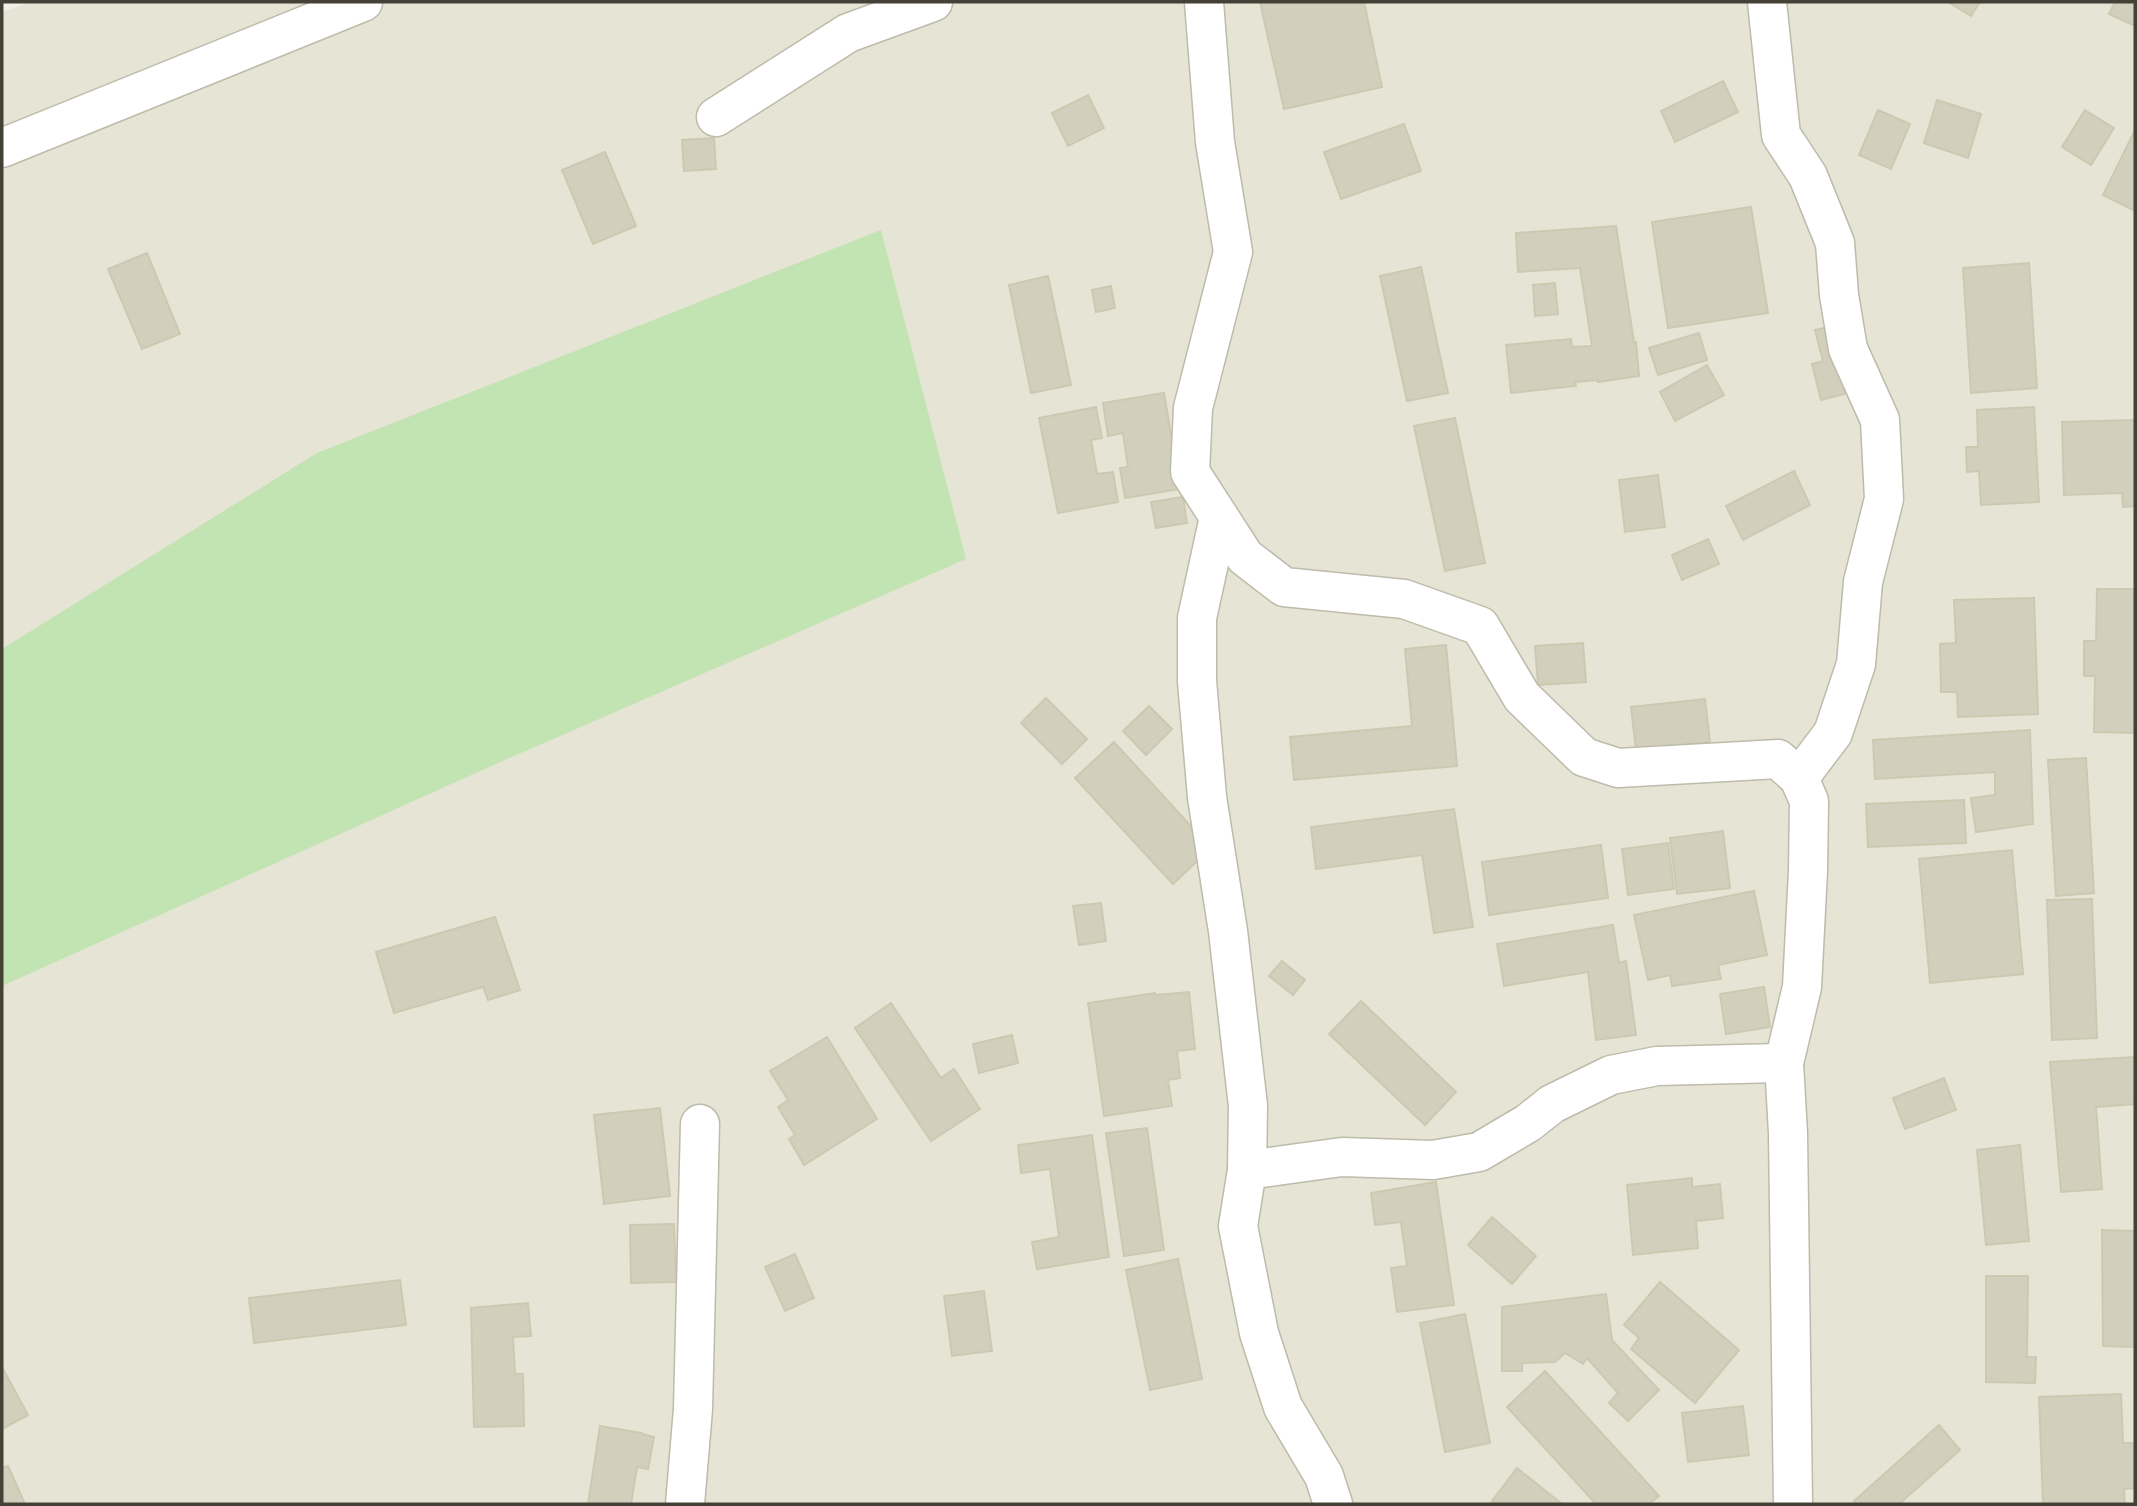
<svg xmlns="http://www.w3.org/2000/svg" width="2137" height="1506" font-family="'Fira Sans',sans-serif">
<rect width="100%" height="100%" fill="#f2f1e7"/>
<polygon fill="#e6e4d5" points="30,2 2135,2 2135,1504 2,1504 2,12"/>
<polygon fill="#c2e3b2" points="881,230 966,559 498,763 2,986 2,649 317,453"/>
<g fill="#d3cfbd" stroke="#cdc9b1" stroke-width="2">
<polygon points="1260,2 1364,2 1382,87 1284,109"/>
<polygon points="1948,2 1980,2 1971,16"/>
<polygon points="2115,2 2135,2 2135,26 2109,14"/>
<polygon points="1723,81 1738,112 1675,142 1661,111"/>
<polygon points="1088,95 1104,128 1068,146 1052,113"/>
<polygon points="1937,100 1981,114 1968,158 1924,143"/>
<polygon points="1878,110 1910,124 1891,169 1859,155"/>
<polygon points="2085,110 2114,128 2091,165 2062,147"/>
<polygon points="1404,124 1421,171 1341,199 1324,152"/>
<polygon points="2135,130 2135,211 2103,195"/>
<polygon points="714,138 716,169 684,171 682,140"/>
<polygon points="605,152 636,226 593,244 562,170"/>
<polygon points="1751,207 1768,313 1668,328 1652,222"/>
<polygon points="1616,226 1634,342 1636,342 1639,376 1598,382 1598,380 1575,382 1576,386 1511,393 1506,345 1571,339 1572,347 1592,346 1580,268 1518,272 1516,233"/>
<polygon points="147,253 180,334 142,349 108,269"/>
<polygon points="2029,263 2037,388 1971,393 1963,268"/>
<polygon points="1421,267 1448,393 1407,401 1380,276"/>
<polygon points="1048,276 1071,385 1031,393 1009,285"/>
<polygon points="1555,283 1558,314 1535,316 1533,285"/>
<polygon points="1111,286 1115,308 1096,312 1092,290"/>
<polygon points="1833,326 1848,393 1821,400 1812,364 1823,361 1815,330"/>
<polygon points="1699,333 1707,360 1658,375 1649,348"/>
<polygon points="1707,365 1724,395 1675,421 1660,392"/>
<polygon points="1164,393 1180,489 1125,498 1120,468 1128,467 1123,433 1108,436 1103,403"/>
<polygon points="1096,407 1102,438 1091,440 1097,474 1113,472 1118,502 1058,513 1039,418"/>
<polygon points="2034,407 2039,502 1981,505 1979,471 1967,472 1966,447 1978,447 1977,410"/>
<polygon points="1455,418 1485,563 1445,571 1414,426"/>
<polygon points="2135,420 2135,506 2123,507 2122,493 2064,495 2062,422"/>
<polygon points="1794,471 1810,505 1743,540 1726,506"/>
<polygon points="1658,475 1665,527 1625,532 1619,480"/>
<polygon points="1183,497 1187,523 1156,528 1151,502"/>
<polygon points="1708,539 1719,564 1682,580 1672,555"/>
<polygon points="2097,589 2135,589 2135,733 2094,732 2095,676 2084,676 2084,641 2096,641"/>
<polygon points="2034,598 2038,714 1958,717 1957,692 1941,692 1940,644 1956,643 1954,600"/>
<polygon points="1583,643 1586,682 1538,685 1535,646"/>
<polygon points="1446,645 1457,766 1294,780 1290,737 1412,726 1405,649"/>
<polygon points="1046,698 1087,739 1062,764 1021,723"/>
<polygon points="1705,699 1710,742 1636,750 1631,707"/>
<polygon points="1149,706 1172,729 1146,755 1123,731"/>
<polygon points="2030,730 2033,824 1976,832 1971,798 1995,795 1995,772 1875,779 1873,740"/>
<polygon points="1114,742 1211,848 1173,884 1075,778"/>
<polygon points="2086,758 2094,893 2056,896 2048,760"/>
<polygon points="1964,800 1966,843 1868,847 1866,804"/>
<polygon points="1454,809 1473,927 1434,933 1422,855 1316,869 1311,827"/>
<polygon points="1723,831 1730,888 1677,894 1670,838"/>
<polygon points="1668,843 1674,889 1628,895 1622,849"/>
<polygon points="1601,845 1608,898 1489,915 1482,862"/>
<polygon points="2012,850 2023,974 1930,983 1919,859"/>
<polygon points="1754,891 1767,955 1718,965 1721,979 1672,986 1670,975 1648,980 1634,915"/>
<polygon points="2092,899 2097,1038 2052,1040 2047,900"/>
<polygon points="1101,903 1106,941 1079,945 1073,906"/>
<polygon points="495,917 520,990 488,1000 483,987 394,1013 376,952"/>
<polygon points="1613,925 1619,963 1626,961 1636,1035 1596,1040 1588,972 1504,986 1497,944"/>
<polygon points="1282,961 1305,980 1293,995 1269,976"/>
<polygon points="1764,987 1770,1027 1726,1034 1720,994"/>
<polygon points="1189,992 1195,1049 1177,1051 1180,1078 1168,1080 1172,1106 1104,1116 1088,1003 1155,993 1156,995"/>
<polygon points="1361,1001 1456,1092 1425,1125 1329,1034"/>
<polygon points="891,1003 941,1078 954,1069 980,1109 931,1141 855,1028"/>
<polygon points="1012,1035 1018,1063 979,1073 973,1044"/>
<polygon points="827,1037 877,1119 804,1165 789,1139 795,1135 778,1107 788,1100 770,1071"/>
<polygon points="2135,1057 2135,1104 2096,1107 2102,1189 2061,1192 2050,1062"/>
<polygon points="1944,1078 1956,1110 1905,1129 1893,1098"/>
<polygon points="660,1108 670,1196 604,1204 594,1115"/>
<polygon points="1147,1128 1164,1250 1124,1256 1106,1133"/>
<polygon points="1092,1135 1109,1257 1037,1269 1032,1242 1059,1237 1050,1169 1021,1173 1018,1145"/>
<polygon points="2020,1145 2029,1241 1986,1245 1977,1150"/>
<polygon points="1692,1178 1692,1187 1720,1184 1723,1218 1696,1221 1698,1248 1633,1255 1627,1185"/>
<polygon points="1436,1182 1454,1305 1397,1312 1391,1268 1407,1266 1401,1222 1375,1225 1371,1193"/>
<polygon points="1492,1217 1536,1256 1512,1284 1468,1245"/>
<polygon points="674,1224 676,1282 631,1283 630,1225"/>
<polygon points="2102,1230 2135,1231 2135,1347 2103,1346"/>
<polygon points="795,1254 814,1298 785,1311 765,1267"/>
<polygon points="1178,1259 1202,1379 1150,1390 1126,1270"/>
<polygon points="1986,1276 2028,1276 2027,1357 2036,1357 2035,1383 1986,1382"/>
<polygon points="400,1280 406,1325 254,1343 249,1298"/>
<polygon points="1660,1282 1739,1350 1695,1403 1631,1349 1639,1338 1624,1325"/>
<polygon points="984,1291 992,1351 952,1356 944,1296"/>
<polygon points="1606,1294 1612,1340 1659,1390 1628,1421 1609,1403 1618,1393 1587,1358 1583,1364 1565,1353 1555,1362 1522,1363 1522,1371 1502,1371 1502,1307"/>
<polygon points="528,1303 531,1336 513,1337 515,1374 523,1374 524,1426 474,1427 471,1308"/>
<polygon points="1465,1314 1490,1443 1445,1452 1420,1323"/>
<polygon points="2,1367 28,1415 2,1429"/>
<polygon points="1545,1371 1659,1496 1649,1504 1596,1504 1507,1407"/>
<polygon points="2121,1394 2123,1443 2135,1443 2135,1488 2124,1489 2125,1504 2043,1504 2039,1397"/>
<polygon points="1743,1406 1749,1455 1688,1462 1682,1413"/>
<polygon points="1939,1425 1960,1450 1899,1504 1857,1504 1854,1501"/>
<polygon points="600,1426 642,1433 642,1434 654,1437 648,1469 637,1467 631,1504 588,1504"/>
<polygon points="8,1466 25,1504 2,1504 2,1468"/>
<polygon points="1517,1468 1562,1504 1496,1504 1492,1501"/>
</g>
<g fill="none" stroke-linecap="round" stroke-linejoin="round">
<g stroke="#bdbbaa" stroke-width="41">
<g id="minor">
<polyline points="1204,2 1215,142 1233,252 1193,408 1190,472 1245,557 1284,587 1404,599 1480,626 1522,697 1584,757 1618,768 1778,759 1799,778 1809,801 1808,871 1802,987 1784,1063 1788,1133 1793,1504"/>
<polyline points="1767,2 1781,135 1808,176 1835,243 1839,295 1848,349 1880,420 1884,499 1863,582 1856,664 1833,733 1799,778"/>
<polyline points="716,117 848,33 933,2"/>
<polyline points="2,148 363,2"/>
<polyline points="1219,517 1197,618 1197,681 1207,797 1228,931 1248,1106 1247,1170 1238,1226 1259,1333 1283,1407 1324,1476 1333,1504"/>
<polyline points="1247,1170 1342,1157 1433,1160 1479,1152 1528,1123 1552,1104 1611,1075 1657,1066 1784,1063"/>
<polyline points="685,1504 693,1409 700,1124"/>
</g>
</g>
<use href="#minor" stroke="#fff" stroke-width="38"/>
</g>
<rect width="2137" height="1506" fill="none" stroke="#444236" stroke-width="7"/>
</svg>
